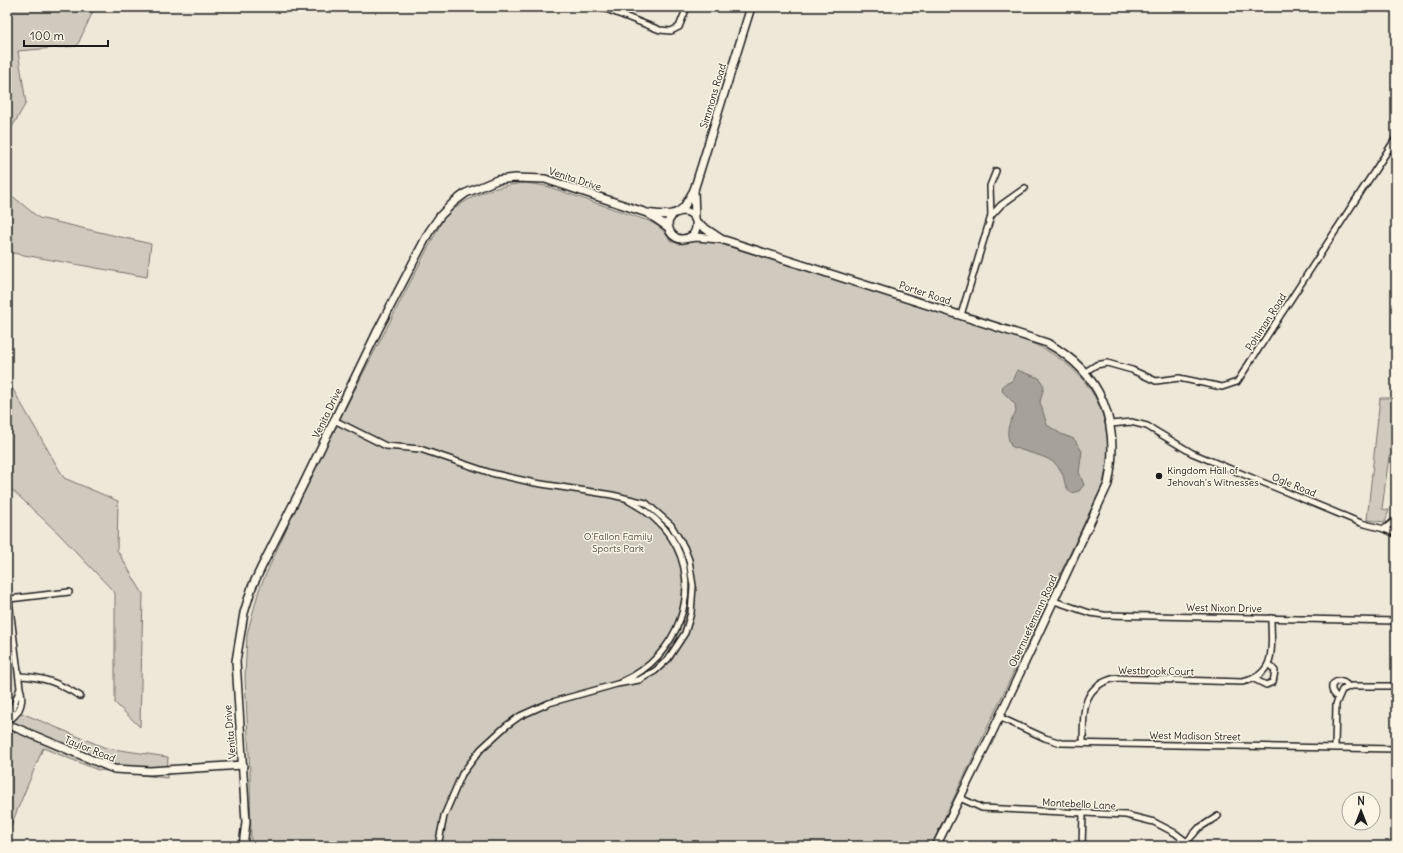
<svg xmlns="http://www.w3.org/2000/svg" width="1403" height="853" font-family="Delius,sans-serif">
<rect width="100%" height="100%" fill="#eee8d9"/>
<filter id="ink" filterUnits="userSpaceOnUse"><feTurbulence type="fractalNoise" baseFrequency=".025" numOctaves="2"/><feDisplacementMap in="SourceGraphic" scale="8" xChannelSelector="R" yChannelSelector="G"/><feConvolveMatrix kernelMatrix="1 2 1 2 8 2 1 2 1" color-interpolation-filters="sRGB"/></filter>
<g filter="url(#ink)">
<g fill="#cfcabd" stroke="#76736c">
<polygon points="7,7 95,7 77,46 18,51 26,103 7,136"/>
<polygon points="7,150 10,194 39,218 151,244 147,277 7,252"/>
<path d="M526,183L546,186L649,221L661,228L671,241L679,244L698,240L711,241L1024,340C1088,364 1122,418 1102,486L931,846H251L250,774L245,677L247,634L259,590L307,482L444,217C470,195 492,186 526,183Z"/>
<polygon points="7,379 64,478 118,501 117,550 143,594 140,727 115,703 115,593 60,535 7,485"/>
<polygon points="1380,398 1396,398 1396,456 1389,456 1382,509 1389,510 1385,522 1367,520"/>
<polygon points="7,707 106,748 168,757 167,778 98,770 43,748 7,835"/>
</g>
<path fill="#a7a299" stroke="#6f6c67" d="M1017,370L1039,378L1044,386L1040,402L1047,425L1061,434L1074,439L1082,451L1079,472L1084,485L1079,491L1071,493C1062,483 1066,480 1061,471C1052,454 1026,454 1011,446C1005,432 1008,424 1016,412L1015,404L1002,391L1003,385L1012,381Z"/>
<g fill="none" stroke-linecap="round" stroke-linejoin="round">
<g stroke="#1c1c1c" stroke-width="8">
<g id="street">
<polyline points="601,7 660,30 671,31 679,27 687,7"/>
<polyline points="991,216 1001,205 1025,188"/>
<polyline points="961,315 991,216 990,186 996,171"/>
<polyline points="1085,372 1096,365 1107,363 1132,370 1156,381 1179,378 1222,387 1237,382 1396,138"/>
<polyline points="334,420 386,446 420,449 491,473 535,483 612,495 646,503 671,525 684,547 689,560 693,586 691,613 685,633 668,659 655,671 639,680 617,684 549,703 520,716 506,726 481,749 462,774 444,816 438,846"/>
<polyline points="1111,424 1131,422 1147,426 1192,453 1361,523 1384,529 1396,534"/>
<polyline points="1384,529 1396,520"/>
<path d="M7,584L20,688C24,699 21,711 12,718V710L20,688"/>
<polyline points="9,599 69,592"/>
<polyline points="1054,601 1090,613 1104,615 1396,621"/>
<path d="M19,676C45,677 58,683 80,696"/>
<polyline points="1254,679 1266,685 1273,682 1275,671 1269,664"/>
<path d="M623,681C677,658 705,588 671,537C660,521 646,510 629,501"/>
<path d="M1338,698C1323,685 1339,675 1348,686"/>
<polyline points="999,717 1045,738 1061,743 1396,749"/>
<path d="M1083,743C1084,713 1080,686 1116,678L1242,682C1278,674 1271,647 1271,618"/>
<polyline points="1335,747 1336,704 1342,690 1351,686 1396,686"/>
<polyline points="960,798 982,808 1126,815 1154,822 1175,833 1192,846"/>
<polyline points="1082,846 1083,814"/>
<polyline points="1183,846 1199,828 1218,816"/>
<polyline points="1394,846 1396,845"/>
</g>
</g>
<g stroke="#1c1c1c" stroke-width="10">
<g id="secondary">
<polyline points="678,212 684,207 694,190"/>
<polyline points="649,214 668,227"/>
<polyline points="695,218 694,190 751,7"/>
<path d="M697,223L721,239L1047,343C1102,373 1121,423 1108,484L990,737L936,846"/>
<polyline points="689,238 696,237 719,239"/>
<polyline points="7,724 114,769 150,771 243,765"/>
<path d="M243,846L246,822L236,661L244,613L252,587L262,566L302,487L378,330L429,232L440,216L454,202L466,193L497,180L515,178L545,179L647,213C655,214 664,216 672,214C676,213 679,211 684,211C697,213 699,226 693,235C681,244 668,237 668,222L673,214"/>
</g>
</g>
<use href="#street" stroke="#fcf5e5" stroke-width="5"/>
<use href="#secondary" stroke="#fcf5e5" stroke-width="7"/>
</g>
</g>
<circle fill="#1c1c1c" stroke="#fcf5e5" stroke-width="1.5" cx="1159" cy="476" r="4"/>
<g text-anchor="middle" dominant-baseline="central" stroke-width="3" stroke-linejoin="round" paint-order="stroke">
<g font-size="10" fill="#1c1c1c" stroke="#fcf5e5">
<text transform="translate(713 96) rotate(-73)">Simmons Road</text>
<text transform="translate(575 179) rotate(18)">Venita Drive</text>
<text transform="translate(925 293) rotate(18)">Porter Road</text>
<text transform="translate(1266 322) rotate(-57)">Pohlman Road</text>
<text transform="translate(327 413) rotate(-64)">Venita Drive</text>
<text transform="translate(1294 485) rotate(22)">Ogle Road</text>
<text transform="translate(1224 608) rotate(1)">West Nixon Drive</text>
<text transform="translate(1033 621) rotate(-65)">Obernuefemann Road</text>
<text transform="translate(1156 671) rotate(1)">Westbrook Court</text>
<text transform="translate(230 732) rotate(-95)">Venita Drive</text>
<text transform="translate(1195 736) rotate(1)">West Madison Street</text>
<text transform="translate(90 749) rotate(22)">Taylor Road</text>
<text transform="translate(1079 804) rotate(3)">Montebello Lane</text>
</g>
<g font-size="10" fill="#1c1c1c" stroke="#fcf5e5" text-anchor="start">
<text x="1167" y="470">Kingdom Hall of<tspan x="1167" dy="12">Jehovah's Witnesses</tspan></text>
</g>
<g font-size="10" fill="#52504c" stroke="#fcf5e5">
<text x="618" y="536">O'Fallon Family<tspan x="618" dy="12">Sports Park</tspan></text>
</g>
</g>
<rect width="1403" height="853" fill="none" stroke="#fcf5e5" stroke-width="24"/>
<rect x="12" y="12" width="1379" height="829" fill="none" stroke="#1c1c1c" stroke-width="1.5" filter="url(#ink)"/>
<g transform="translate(1361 811)"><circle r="19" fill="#fcf5e5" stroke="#a29e95"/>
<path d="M0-3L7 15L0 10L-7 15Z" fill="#1c1c1c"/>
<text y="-6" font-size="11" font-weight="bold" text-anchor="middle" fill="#1c1c1c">N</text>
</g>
<path d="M24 40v6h84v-6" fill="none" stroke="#1c1c1c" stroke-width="2"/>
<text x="30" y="40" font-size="12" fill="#1c1c1c" stroke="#fcf5e5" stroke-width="3" paint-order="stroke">100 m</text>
</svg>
